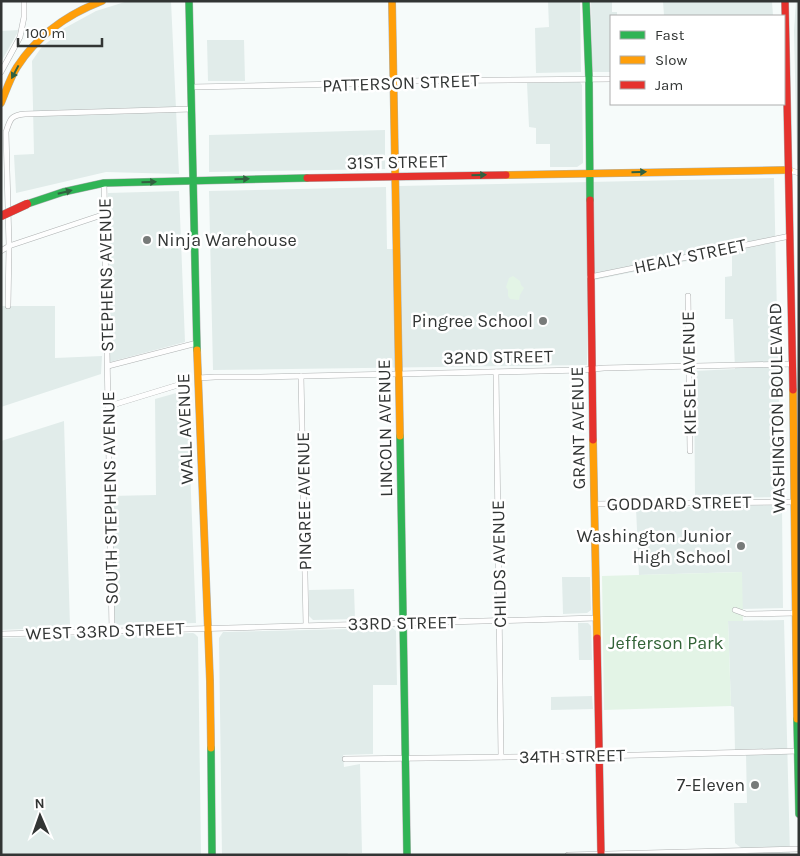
<svg xmlns="http://www.w3.org/2000/svg" width="800" height="856" font-family="Karla,sans-serif">
<rect width="100%" height="100%" fill="#f6fbfa"/>
<g fill="#e1ecea">
<polygon points="128,1 171,1 179,174 106,172 16,193 14,155 34,154 32,61 41,48 63,29 96,11"/>
<polygon points="548,1 580,1 581,72 536,73 535,28 549,27"/>
<polygon points="591,1 612,1 612,12 617,12 617,16 611,16 611,72 593,72 592,71"/>
<polygon points="663,1 772,1 773,16 664,16"/>
<polygon points="796,1 799,1 799,167 797,164 794,31"/>
<polygon points="19,30 1,62 1,31"/>
<polygon points="207,40 244,40 245,81 208,81"/>
<polygon points="580,82 582,85 583,163 577,167 550,167 550,144 536,144 536,128 529,127 527,83"/>
<polygon points="385,130 385,169 209,172 209,135"/>
<polygon points="774,178 781,497 695,498 694,371 735,369 733,319 725,319 725,277 732,276 732,252 594,280 593,257 587,258 587,365 213,370 209,191 386,187 387,249 400,249 399,186"/>
<polygon points="179,191 185,342 110,362 108,193"/>
<polygon points="1,306 55,306 55,358 102,356 101,374 1,407"/>
<polygon points="187,390 196,623 111,625 110,496 156,495 155,399"/>
<polygon points="64,421 70,627 1,630 1,441"/>
<polygon points="780,505 782,507 783,608 742,609 741,572 639,575 636,508"/>
<polygon points="562,577 590,577 591,610 587,613 563,614"/>
<polygon points="354,589 355,619 313,620 309,616 309,590"/>
<polygon points="784,620 790,855 750,855 735,843 734,803 747,803 746,754 735,751 734,707 731,706 728,621"/>
<polygon points="578,623 588,623 591,626 592,660 579,660"/>
<polygon points="392,628 396,631 397,685 373,685 373,754 343,755 344,767 360,764 362,853 348,853 347,855 222,855 219,638 223,632"/>
<polygon points="193,633 195,634 198,637 201,855 1,855 1,638"/>
<polygon points="592,696 593,709 551,710 551,697"/>
</g>
<g fill="#e3f4e6">
<polygon points="513,276 520,281 521,285 524,288 520,295 519,300 510,299 508,296 508,290 506,287 509,278"/>
<polygon points="742,572 743,621 728,621 731,706 604,710 602,576"/>
</g>
<g fill="none" stroke-linecap="round" stroke-linejoin="round">
<g stroke="#aeb1b1" stroke-width="6">
<g id="street">
<polyline points="1,72 20,37 24,17 24,1"/>
<polyline points="191,87 394,83 404,81 611,79"/>
<polyline points="789,170 799,173"/>
<polyline points="104,183 112,631"/>
<polyline points="1,251 9,246 105,214"/>
<polyline points="590,277 790,236"/>
<polyline points="688,296 690,451"/>
<path d="M8,306L9,246L6,132C10,119 11,115 25,114L192,109"/>
<polyline points="108,366 197,343"/>
<polyline points="496,372 501,757"/>
<polyline points="301,376 306,625"/>
<polyline points="198,378 215,377 260,377 583,370 604,368 792,364"/>
<polyline points="109,411 110,408 116,404 178,385"/>
<polyline points="594,504 794,502"/>
<polyline points="735,610 746,614 795,613"/>
<polyline points="1,634 597,618"/>
<polyline points="345,759 599,756 799,751"/>
<polyline points="568,855 799,849"/>
</g>
</g>
<g stroke="#aeb1b1" stroke-width="8">
<g id="fast">
<polyline points="189,1 197,350"/>
<polyline points="586,1 589,79 590,200"/>
<polyline points="27,204 63,192 104,183 307,178"/>
<polyline points="400,436 407,855"/>
<polyline points="797,719 799,814"/>
<polyline points="211,748 212,855"/>
</g>
</g>
<g stroke="#aeb1b1" stroke-width="8">
<g id="slow">
<polyline points="392,1 400,436"/>
<path d="M1,103C6,91 10,78 17,67C37,36 68,14 102,1"/>
<polyline points="506,175 789,170"/>
<polyline points="197,350 210,681 211,748"/>
<polyline points="793,390 797,719"/>
<polyline points="593,440 597,638"/>
</g>
</g>
<g stroke="#aeb1b1" stroke-width="8">
<g id="jam">
<polyline points="785,1 793,390"/>
<polyline points="307,178 506,175"/>
<polyline points="590,200 593,440"/>
<polyline points="597,638 601,855"/>
</g>
</g>
<use href="#street" stroke="#fefefe" stroke-width="5"/>
<use href="#fast" stroke="#30b455" stroke-width="7"/>
<use href="#slow" stroke="#ff9f0a" stroke-width="7"/>
<use href="#jam" stroke="#e5322d" stroke-width="7"/>
<g stroke="#90a59f" stroke-width="9" stroke-linecap="butt">
<polyline id="jam-bridge" points="1,216 27,204"/>
</g>
<use href="#jam-bridge" stroke="#e5322d" stroke-width="8"/>
</g>
<defs><path id="oneway-solid" d="M-6-.8H1V-3.2L6.5 0L1 3.2V.8H-6Z" transform="scale(1.25)"/></defs>
<g fill="#316140">
<use href="#oneway-solid" transform="translate(15 72) rotate(118)"/>
<use href="#oneway-solid" transform="translate(639 172) rotate(-1)"/>
<use href="#oneway-solid" transform="translate(479 175) rotate(-1)"/>
<use href="#oneway-solid" transform="translate(242 179) rotate(-1)"/>
<use href="#oneway-solid" transform="translate(149 182) rotate(-2)"/>
<use href="#oneway-solid" transform="translate(65 192) rotate(-14)"/>
</g>
<g fill="#777a79" stroke="#fff" stroke-width="2">
<circle cx="147" cy="240" r="5"/>
<circle cx="543" cy="321" r="5"/>
<circle cx="741" cy="546" r="5"/>
<circle cx="755" cy="785" r="5"/>
</g>
<g text-anchor="middle" dominant-baseline="central" stroke-width="5" stroke-linejoin="round" paint-order="stroke">
<g font-size="18" fill="#323534" stroke="#fff">
<text transform="translate(401 83) rotate(-2)">PATTERSON STREET</text>
<text transform="translate(397 162) rotate(-1)">31ST STREET</text>
<text transform="translate(690 256) rotate(-12)">HEALY STREET</text>
<text transform="translate(106 275) rotate(-91)">STEPHENS AVENUE</text>
<text transform="translate(498 357) rotate(-1)">32ND STREET</text>
<text transform="translate(689 373) rotate(-91)">KIESEL AVENUE</text>
<text transform="translate(777 408) rotate(-91)">WASHINGTON BOULEVARD</text>
<text transform="translate(385 428) rotate(-91)">LINCOLN AVENUE</text>
<text transform="translate(578 428) rotate(-91)">GRANT AVENUE</text>
<text transform="translate(185 429) rotate(-92)">WALL AVENUE</text>
<text transform="translate(110 498) rotate(-91)">SOUTH STEPHENS AVENUE</text>
<text transform="translate(304 501) rotate(-91)">PINGREE AVENUE</text>
<text transform="translate(679 503) rotate(-1)">GODDARD STREET</text>
<text transform="translate(499 564) rotate(-91)">CHILDS AVENUE</text>
<text transform="translate(402 623) rotate(-1)">33RD STREET</text>
<text transform="translate(105 631) rotate(-2)">WEST 33RD STREET</text>
<text transform="translate(572 756) rotate(-1)">34TH STREET</text>
</g>
<g font-size="18" fill="#323534" stroke="#fff" text-anchor="end">
<text x="157" y="240" text-anchor="start">Ninja Warehouse</text>
<text x="533" y="321">Pingree School</text>
<text x="731" y="536">Washington Junior<tspan x="731" dy="21">High School</tspan></text>
<text x="745" y="785">7-Eleven</text>
</g>
<g font-size="18" fill="#326337" stroke="#fff">
<text x="666" y="643">Jefferson Park</text>
</g>
</g>
<rect width="800" height="856" fill="none" stroke="#323534" stroke-width="5"/>
<rect x="610" y="15" width="175" height="90" fill="#ffffff" stroke="#adaeae"/>
<rect x="620" y="31" width="25" height="8" fill="#30b455" stroke="#adaeae"/>
<text x="655" y="40" font-size="15" fill="#323534">Fast</text>
<rect x="620" y="56" width="25" height="8" fill="#ff9f0a" stroke="#adaeae"/>
<text x="655" y="65" font-size="15" fill="#323534">Slow</text>
<rect x="620" y="81" width="25" height="8" fill="#e5322d" stroke="#adaeae"/>
<text x="655" y="90" font-size="15" fill="#323534">Jam</text>
<g transform="translate(40 816) rotate(358)" stroke="#ffffff" stroke-width="4" paint-order="stroke">
<path d="M0-4L9 19L0 12L-9 19Z" fill="#323534"/>
<text y="-8" font-size="14" font-weight="bold" text-anchor="middle" fill="#323534">N</text>
</g>
<path d="M18 38v8h84v-8" fill="none" stroke="#323534" stroke-width="2.5"/>
<text x="25" y="38" font-size="15" fill="#323534" stroke="#ffffff" stroke-width="4" paint-order="stroke">100 m</text>
</svg>
